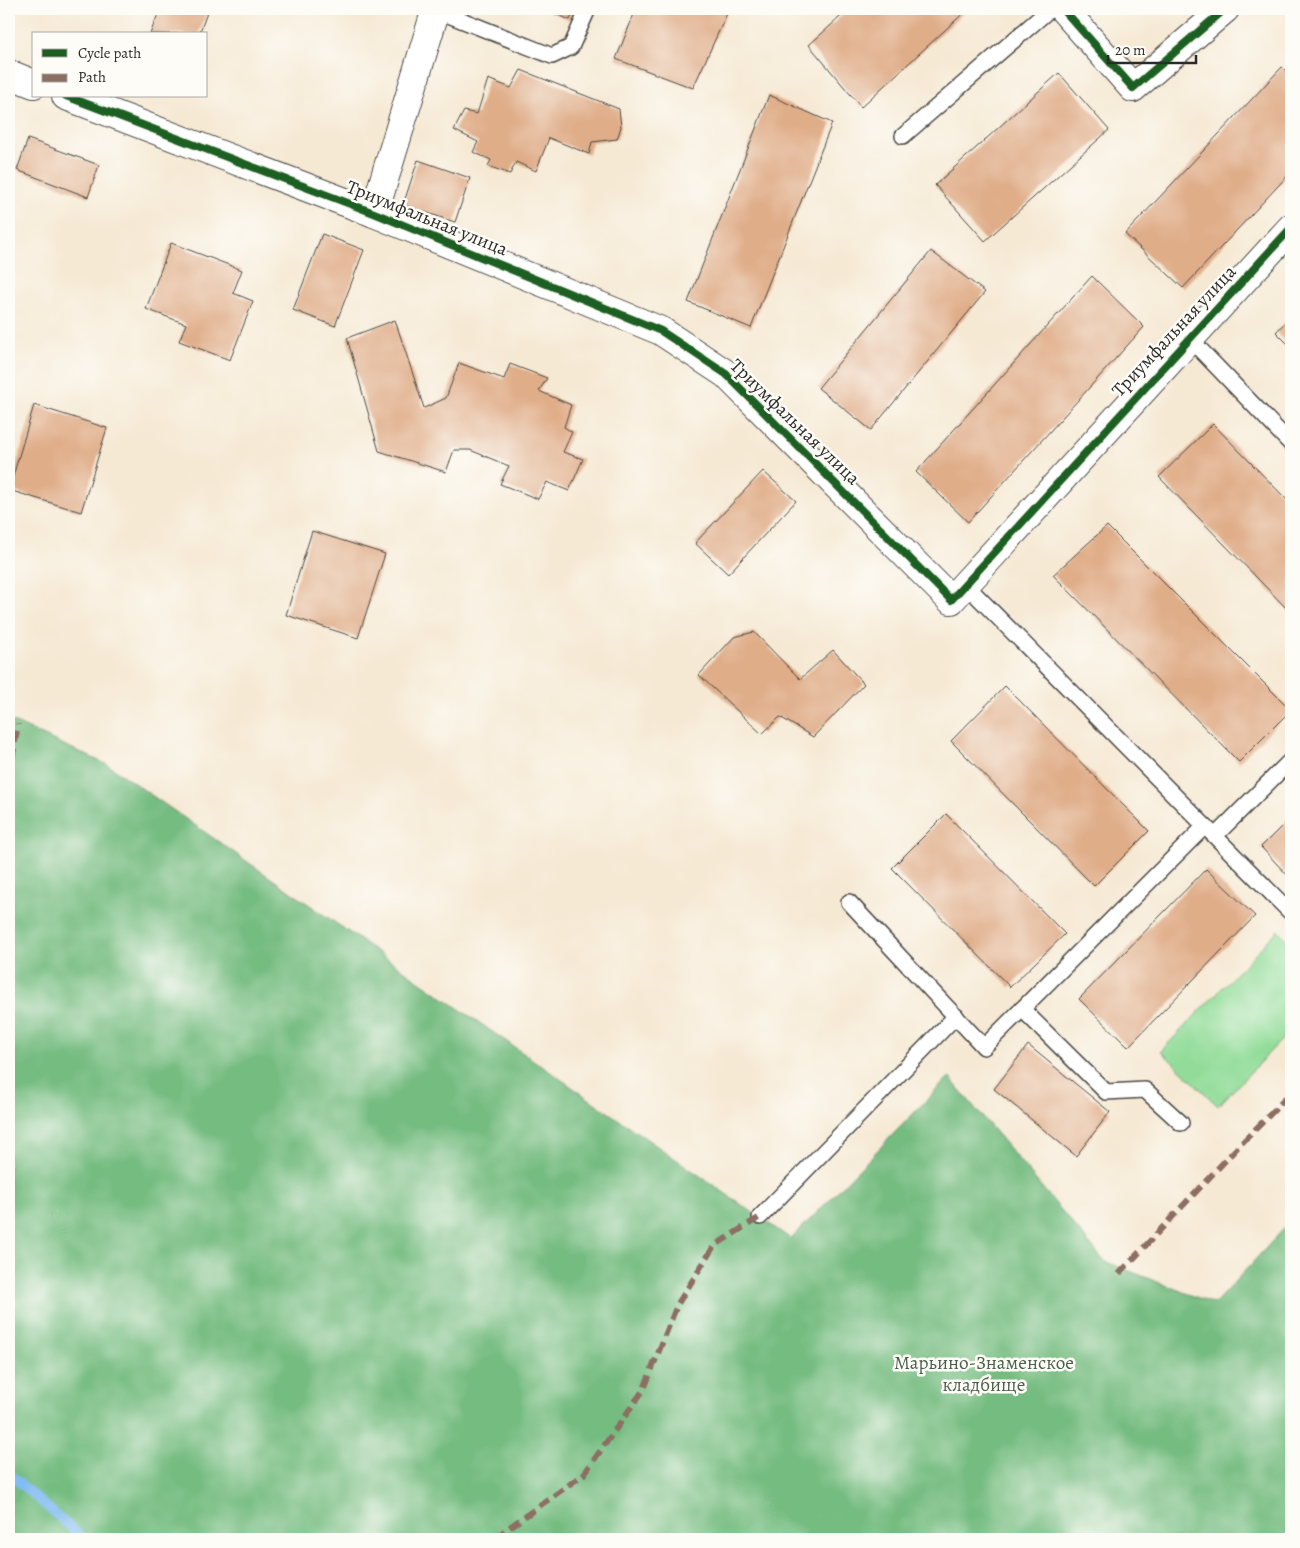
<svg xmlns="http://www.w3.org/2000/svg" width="1300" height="1548" font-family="Alegreya,serif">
<rect width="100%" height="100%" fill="#fdfcf7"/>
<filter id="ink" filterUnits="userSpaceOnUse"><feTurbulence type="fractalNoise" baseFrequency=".02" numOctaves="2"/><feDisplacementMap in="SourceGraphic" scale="10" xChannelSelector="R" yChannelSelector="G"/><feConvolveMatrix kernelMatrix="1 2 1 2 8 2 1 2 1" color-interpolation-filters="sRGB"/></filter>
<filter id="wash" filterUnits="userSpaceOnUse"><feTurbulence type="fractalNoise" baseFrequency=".0096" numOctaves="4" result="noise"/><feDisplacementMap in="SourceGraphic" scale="20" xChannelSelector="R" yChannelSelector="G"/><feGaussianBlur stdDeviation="1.12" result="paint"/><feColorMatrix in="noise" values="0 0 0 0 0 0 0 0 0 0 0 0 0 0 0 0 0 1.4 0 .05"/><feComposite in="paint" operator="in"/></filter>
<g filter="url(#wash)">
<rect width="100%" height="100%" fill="#f6e9d4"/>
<polygon fill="#91dc98" stroke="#5e8462" points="1278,930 1291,943 1291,1030 1218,1106 1161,1051"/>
<polygon fill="#74bc80" stroke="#507456" points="9,720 108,765 791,1239 949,1077 1104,1261 1214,1304 1291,1221 1291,1539 9,1539"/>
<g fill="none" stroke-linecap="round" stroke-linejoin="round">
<polyline stroke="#83bbf3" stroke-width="9" points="9,1474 84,1539"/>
</g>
<g id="blocks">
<g fill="#e0ad89">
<polygon points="160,9 195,9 207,13 199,34 150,34"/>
<polygon points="544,9 575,9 570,20"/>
<polygon points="636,9 729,9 693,88 616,59"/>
<polygon points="849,9 968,9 861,107 809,45"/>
<polygon points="1282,67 1291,76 1291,172 1183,288 1125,234"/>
<polygon points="521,70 619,109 621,127 617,139 592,142 589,154 549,138 536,171 516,162 510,174 488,166 491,160 473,152 478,142 454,130 464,111 477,114 488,79 511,88"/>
<polygon points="1059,73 1109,130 985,241 935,185"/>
<polygon points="769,95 832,123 751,328 688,302"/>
<polygon points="28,139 99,165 88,197 17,170"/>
<polygon points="418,160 470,178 455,222 403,205"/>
<polygon points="322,234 364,250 335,326 293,310"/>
<polygon points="171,243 242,270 233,293 253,301 230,360 179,341 186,324 146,309"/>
<polygon points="931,251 985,292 871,430 818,388"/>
<polygon points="1092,276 1144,327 968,522 916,472"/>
<polygon points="1291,316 1291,347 1276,332"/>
<polygon points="395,320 424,408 446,398 459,363 504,379 510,364 547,378 539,391 571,405 564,427 572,432 563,452 583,459 569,491 547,482 538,499 500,484 509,466 470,450 454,450 446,472 379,451 347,338"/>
<polygon points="34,405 107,428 81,512 9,490"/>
<polygon points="1213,424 1291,504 1291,613 1159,477"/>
<polygon points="763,471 796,501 728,574 695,543"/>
<polygon points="1107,526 1291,710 1239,762 1053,575"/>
<polygon points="312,531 385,554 358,638 286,615"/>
<polygon points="754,632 800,679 833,650 864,684 813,737 780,717 762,734 699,675 734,637"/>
<polygon points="1005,686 1149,831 1094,886 951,741"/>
<polygon points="946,814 1065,934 1010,987 892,868"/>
<polygon points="1291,817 1291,879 1261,847"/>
<polygon points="1206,869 1255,916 1128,1047 1079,999"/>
<polygon points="1028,1045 1110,1112 1076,1156 994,1089"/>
</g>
</g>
</g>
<g filter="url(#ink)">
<use href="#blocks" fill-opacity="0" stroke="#494844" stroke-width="1"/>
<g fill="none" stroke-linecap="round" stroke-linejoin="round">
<g stroke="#494844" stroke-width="18">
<g id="lane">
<polyline points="436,10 552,56 571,47 588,9"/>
<polyline points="903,136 1050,9"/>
<polyline points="1190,339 1291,444"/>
<polyline points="965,584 1289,911"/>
<polyline points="1215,836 1291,760"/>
<polyline points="849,902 984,1047 1205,826"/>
<polyline points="1022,1009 1106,1092 1145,1090 1181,1123"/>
<polyline points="760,1217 956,1016"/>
</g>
</g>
<g stroke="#494844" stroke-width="30">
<g id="street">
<polyline points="1063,9 1133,88 1225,9"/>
<polyline points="9,74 34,84"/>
<polyline points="66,96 374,213 661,331 726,374 951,600 1291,228"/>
<polyline points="374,213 436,9"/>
</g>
</g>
<use href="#lane" stroke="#fff" stroke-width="15"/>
<use href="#street" stroke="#fff" stroke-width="28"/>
<g stroke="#8d6e63" stroke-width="6" stroke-dasharray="12 6" stroke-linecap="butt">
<polyline points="9,778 18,724"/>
<polyline points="1119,1274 1235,1150 1291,1093"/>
<polyline points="496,1539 503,1532 584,1474 644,1389 677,1305 714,1246 760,1217"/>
</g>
<g stroke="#fdfcf7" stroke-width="11">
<g id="cycleway">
<polyline points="1063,9 1133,88 1225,9"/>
<polyline points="66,96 374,213 661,331 726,374 951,600 1291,228"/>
</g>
</g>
<use href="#cycleway" stroke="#1b5e20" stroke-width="8"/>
</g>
</g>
<g text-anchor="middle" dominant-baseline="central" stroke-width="5" stroke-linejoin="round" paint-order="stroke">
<g font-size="19" fill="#2b2b2b" stroke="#fdfcf7">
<text transform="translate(427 218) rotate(22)">Триумфальная улица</text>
<text transform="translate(1174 331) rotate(-47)">Триумфальная улица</text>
<text transform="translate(795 422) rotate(44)">Триумфальная улица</text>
</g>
<g font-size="19" fill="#4a604c" stroke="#fdfcf7">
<text x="984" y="1363">Марьино-Знаменское<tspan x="984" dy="22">кладбище</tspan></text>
</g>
</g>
<rect width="1300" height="1548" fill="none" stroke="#fdfcf7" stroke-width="30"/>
<rect x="32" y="32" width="175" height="65" fill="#fdfcf7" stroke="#a9a8a5"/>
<rect x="42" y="49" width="25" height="8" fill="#1b5e20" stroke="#a9a8a5"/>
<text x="78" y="58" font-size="15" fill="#2b2b2b">Cycle path</text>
<rect x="42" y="74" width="25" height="8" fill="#8d6e63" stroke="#a9a8a5"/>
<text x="78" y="82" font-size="15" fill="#2b2b2b">Path</text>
<path d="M1108 55v8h88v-8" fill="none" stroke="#2b2b2b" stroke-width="2.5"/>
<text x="1115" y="55" font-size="15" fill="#2b2b2b" stroke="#fdfcf7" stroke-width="4" paint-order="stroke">20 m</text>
</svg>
